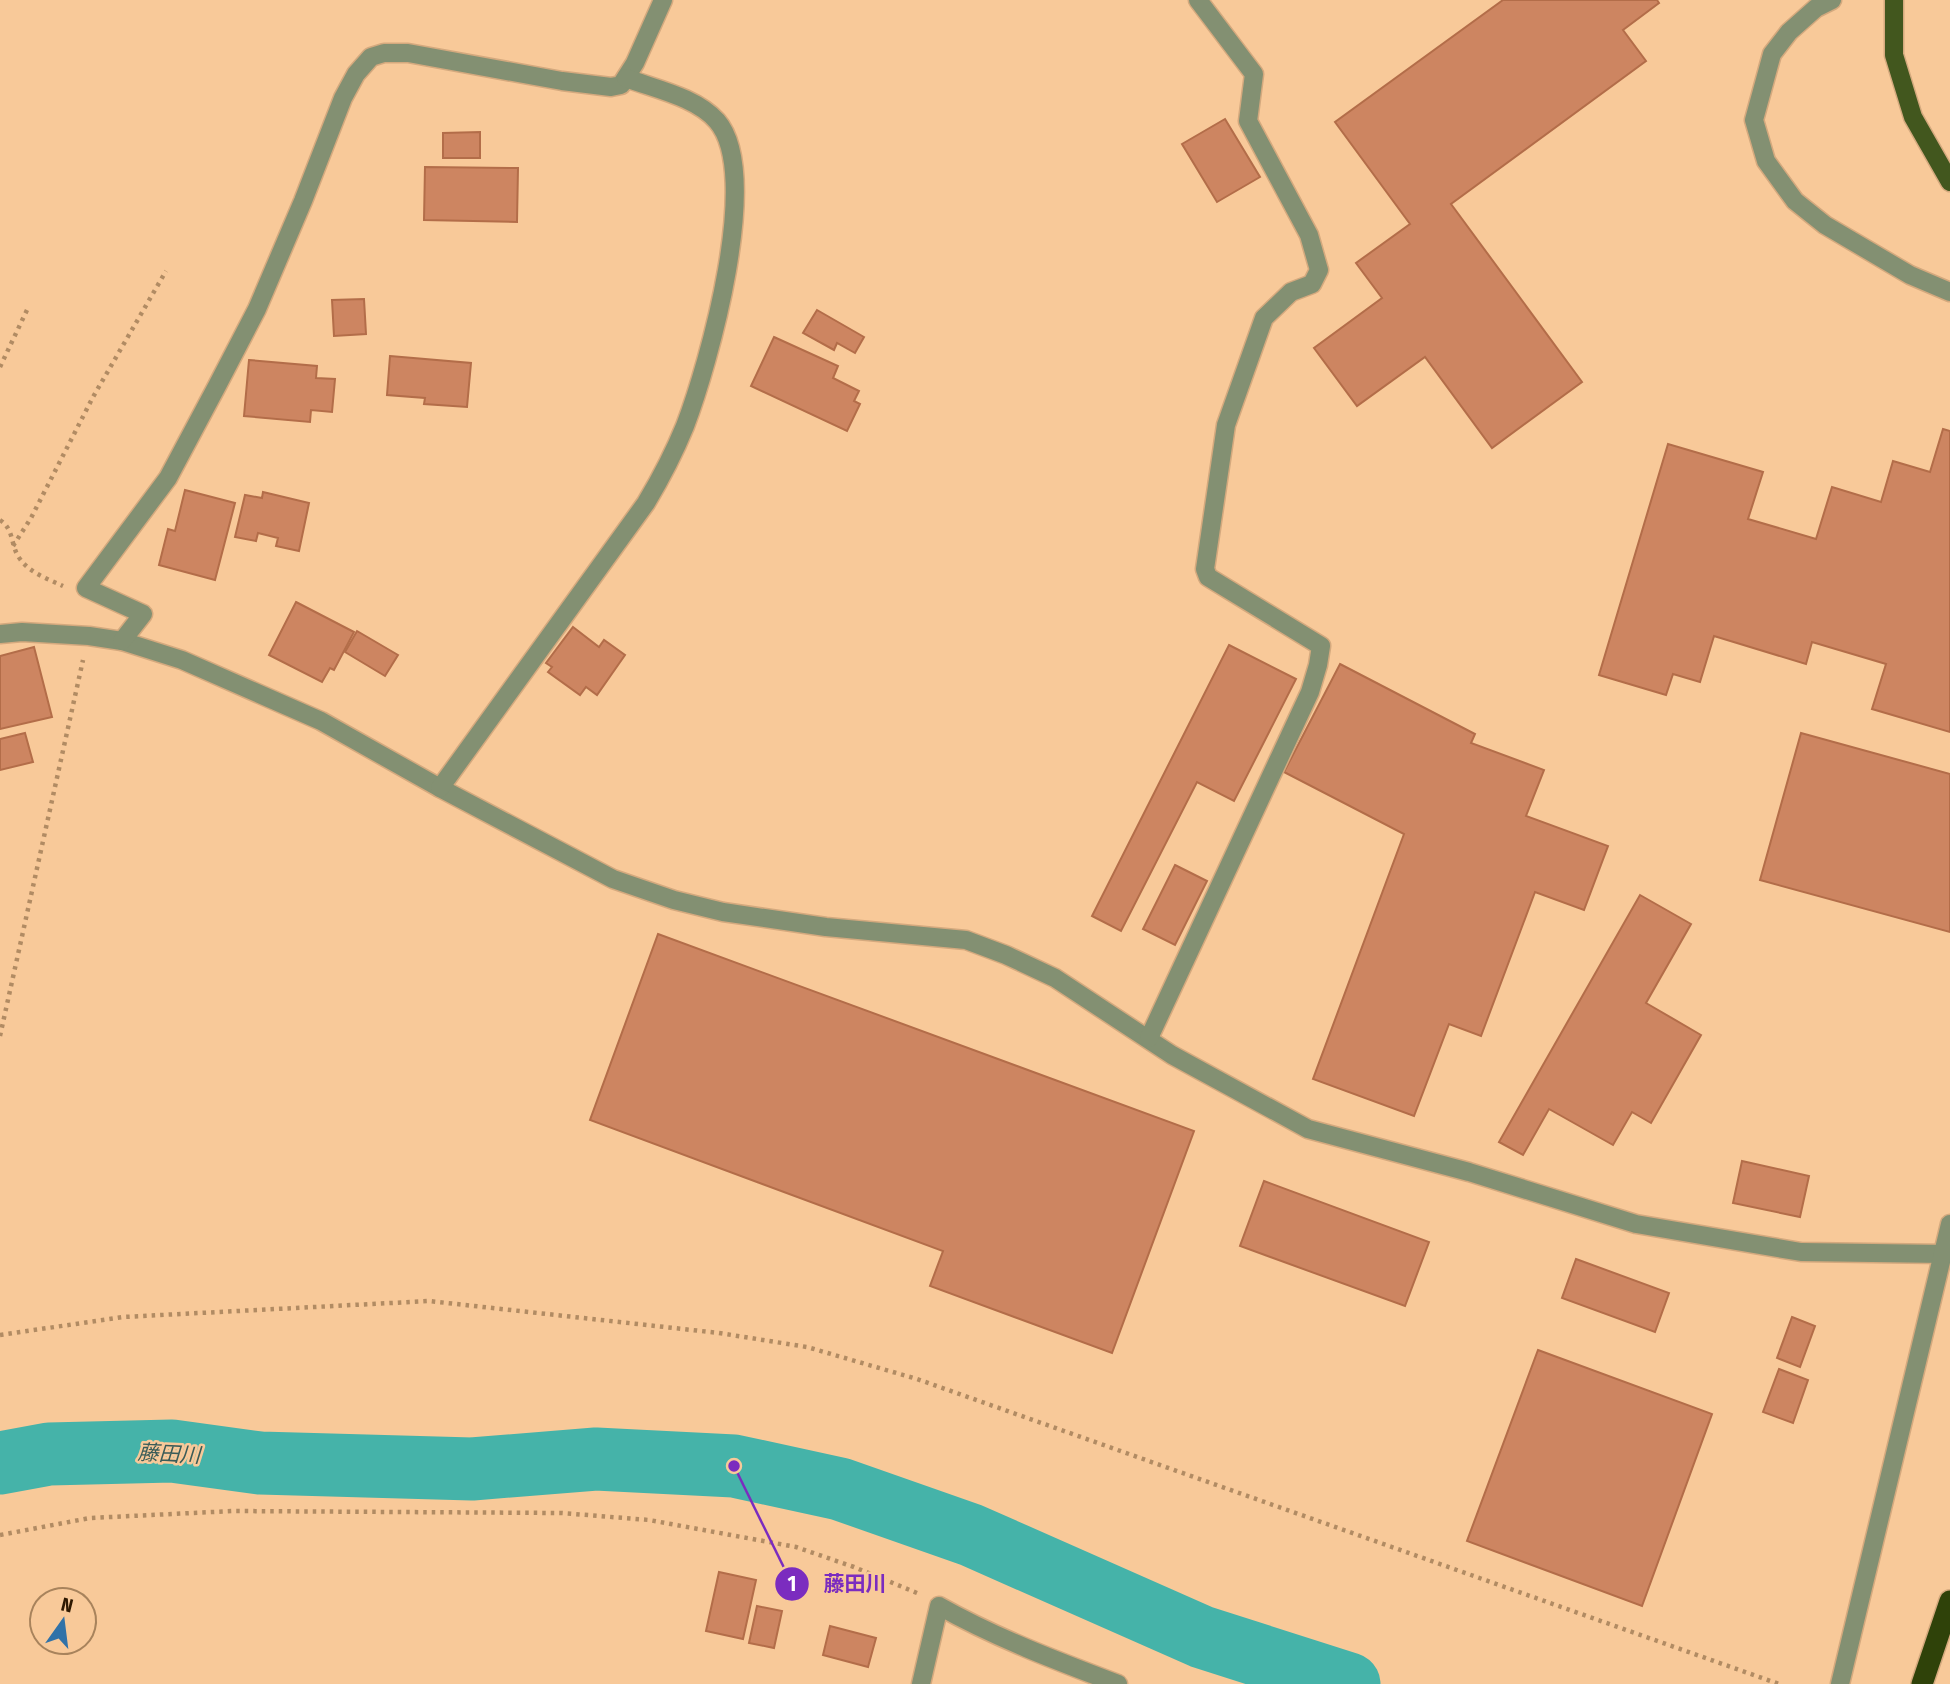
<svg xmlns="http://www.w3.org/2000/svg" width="1950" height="1684" font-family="'Fira Sans Condensed','Noto Sans JP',sans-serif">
<rect width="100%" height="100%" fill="#f8c999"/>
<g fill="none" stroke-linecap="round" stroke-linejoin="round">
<polyline stroke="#45b3a9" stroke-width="63" points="0,1463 49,1454 172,1451 260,1463 472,1469 596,1459 734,1466 840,1489 971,1535 1202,1637 1349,1684"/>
</g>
<g fill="#cd8561" stroke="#b36d49" stroke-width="2">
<polygon points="1503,0 1657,0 1659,3 1623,30 1646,61 1451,204 1582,382 1492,448 1425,357 1357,406 1314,348 1382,298 1356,263 1410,224 1335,122"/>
<polygon points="1225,119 1260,177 1217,202 1182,144"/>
<polygon points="480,132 480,158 443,158 443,133"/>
<polygon points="425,167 518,168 517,222 424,220"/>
<polygon points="364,299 366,334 334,336 332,300"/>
<polygon points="817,310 864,337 855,353 837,343 834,350 803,333"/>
<polygon points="774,337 838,366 833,378 859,391 854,401 860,404 847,431 751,386"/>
<polygon points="390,356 471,363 467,407 424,404 425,398 387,395"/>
<polygon points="249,360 317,366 316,378 335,379 332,412 311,410 310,422 244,416"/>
<polygon points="1943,429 1950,431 1950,732 1872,709 1886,664 1812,642 1806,664 1714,636 1700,682 1673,674 1666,695 1599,675 1668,444 1763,472 1748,519 1816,539 1832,487 1881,502 1893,461 1930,472"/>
<polygon points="185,490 235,503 215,580 159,565 168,529 175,531"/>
<polygon points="263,492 309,503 299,551 276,546 278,538 258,533 256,541 235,537 245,495 262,498"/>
<polygon points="296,602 354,632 334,670 330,668 322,682 269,655"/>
<polygon points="573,627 599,647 604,640 625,655 597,695 586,687 580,695 548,672 552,667 546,663"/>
<polygon points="357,631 398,655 385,676 345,652"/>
<polygon points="1229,645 1296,679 1234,801 1197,782 1121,931 1092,916"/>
<polygon points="34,647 52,717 0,729 0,656"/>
<polygon points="1340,664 1475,734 1471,743 1544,770 1526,816 1608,846 1584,910 1535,892 1481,1036 1449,1024 1414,1116 1313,1079 1404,834 1284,772"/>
<polygon points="25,733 33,762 0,770 0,739"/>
<polygon points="1801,733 1950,774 1950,932 1760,880"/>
<polygon points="1175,865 1207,881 1175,945 1143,929"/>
<polygon points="1640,895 1691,924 1646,1003 1701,1035 1651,1123 1632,1112 1613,1145 1549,1109 1523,1155 1499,1142"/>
<polygon points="658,934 1194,1131 1112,1353 930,1286 943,1251 590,1120"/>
<polygon points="1742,1161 1809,1176 1800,1217 1733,1203"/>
<polygon points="1264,1181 1429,1242 1405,1306 1240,1246"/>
<polygon points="1576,1259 1669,1293 1655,1332 1562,1298"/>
<polygon points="1792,1317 1815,1326 1800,1367 1777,1358"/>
<polygon points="1538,1350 1712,1414 1642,1606 1467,1541"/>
<polygon points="1779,1369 1808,1380 1793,1423 1763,1412"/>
<polygon points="719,1572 756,1580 743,1639 706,1631"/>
<polygon points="757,1606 782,1611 774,1648 749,1643"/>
<polygon points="830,1626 876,1638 868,1667 823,1655"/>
</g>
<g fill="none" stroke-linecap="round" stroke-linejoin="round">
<g stroke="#d4a97e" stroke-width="21">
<g id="minor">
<polyline points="1832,0 1816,8 1789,32 1772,54 1754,120 1766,161 1795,201 1825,225 1910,275 1950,292"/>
<polyline points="0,634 22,632 89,636 122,641 182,660 321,721 440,788 613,879 674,900 723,912 826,927 966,940 1006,955 1055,978 1172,1055 1308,1129 1469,1172 1636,1224 1801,1252 1944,1254"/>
<polyline points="122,641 143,614 86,588 168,478 217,386 257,309 303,201 343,98 356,74 371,57 384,53 408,53 562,81 611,87 621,85 635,63 663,0"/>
<path d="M440,788L646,503C661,478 674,453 685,426C708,366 763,174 717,121C696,97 655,89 626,78"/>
<polyline points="1149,1038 1310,692 1318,665 1321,646 1208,577 1205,569 1226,425 1264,318 1291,292 1312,284 1319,270 1309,235 1248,121 1254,74 1198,0"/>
<path d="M921,1684L939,1606C996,1638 1057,1661 1118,1684"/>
<polyline points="1840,1684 1950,1224"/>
</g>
</g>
<g stroke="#d4a97e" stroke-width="21">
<polyline id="major" points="1894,0 1894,55 1913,117 1950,182"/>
</g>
<g stroke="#d4a97e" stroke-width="24">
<polyline id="highway" points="1922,1684 1950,1601"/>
</g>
<g stroke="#b18b63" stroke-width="4.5" stroke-dasharray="3.5 5" stroke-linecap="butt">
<polyline points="0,367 27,310"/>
<path d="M0,520C15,530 10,546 20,559C30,573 48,579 63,586"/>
<polyline points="13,546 31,518 93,397 166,271"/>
<polyline points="0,1036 83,660"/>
<polyline points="0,1335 123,1317 429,1301 719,1333 807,1347 917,1379 1779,1684"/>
<polyline points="0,1535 90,1518 233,1511 562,1513 649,1520 796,1547 854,1567 917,1593"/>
</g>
<use href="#minor" stroke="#839072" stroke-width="18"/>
<use href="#major" stroke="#42571e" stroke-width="18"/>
<use href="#highway" stroke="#2f4209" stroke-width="21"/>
</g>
<g text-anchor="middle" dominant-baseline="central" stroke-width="5" stroke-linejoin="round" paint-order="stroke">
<g font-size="21" font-style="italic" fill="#3a5c58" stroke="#f8c999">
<text transform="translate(169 1454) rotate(3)">藤田川</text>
</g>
</g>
<path fill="none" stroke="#7b2cbf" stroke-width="2.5" d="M734 1466L792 1584"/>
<g fill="#7b2cbf" stroke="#f8c999" stroke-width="2.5">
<circle cx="734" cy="1466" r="7"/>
<circle cx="792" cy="1584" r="18"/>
</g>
<g font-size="21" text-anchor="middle" font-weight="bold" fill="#fff">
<text x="792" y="1591">1</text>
</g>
<g font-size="21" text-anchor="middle" font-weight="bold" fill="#7b2cbf" stroke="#f8c999" stroke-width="5" stroke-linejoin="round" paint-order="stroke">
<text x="855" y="1591">藤田川</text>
</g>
<g transform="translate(63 1621) rotate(14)"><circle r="33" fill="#f8c999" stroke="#a8835c" stroke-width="2"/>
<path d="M0-5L12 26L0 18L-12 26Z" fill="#3172a8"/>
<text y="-10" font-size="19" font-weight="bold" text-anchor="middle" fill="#2f1901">N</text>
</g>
</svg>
